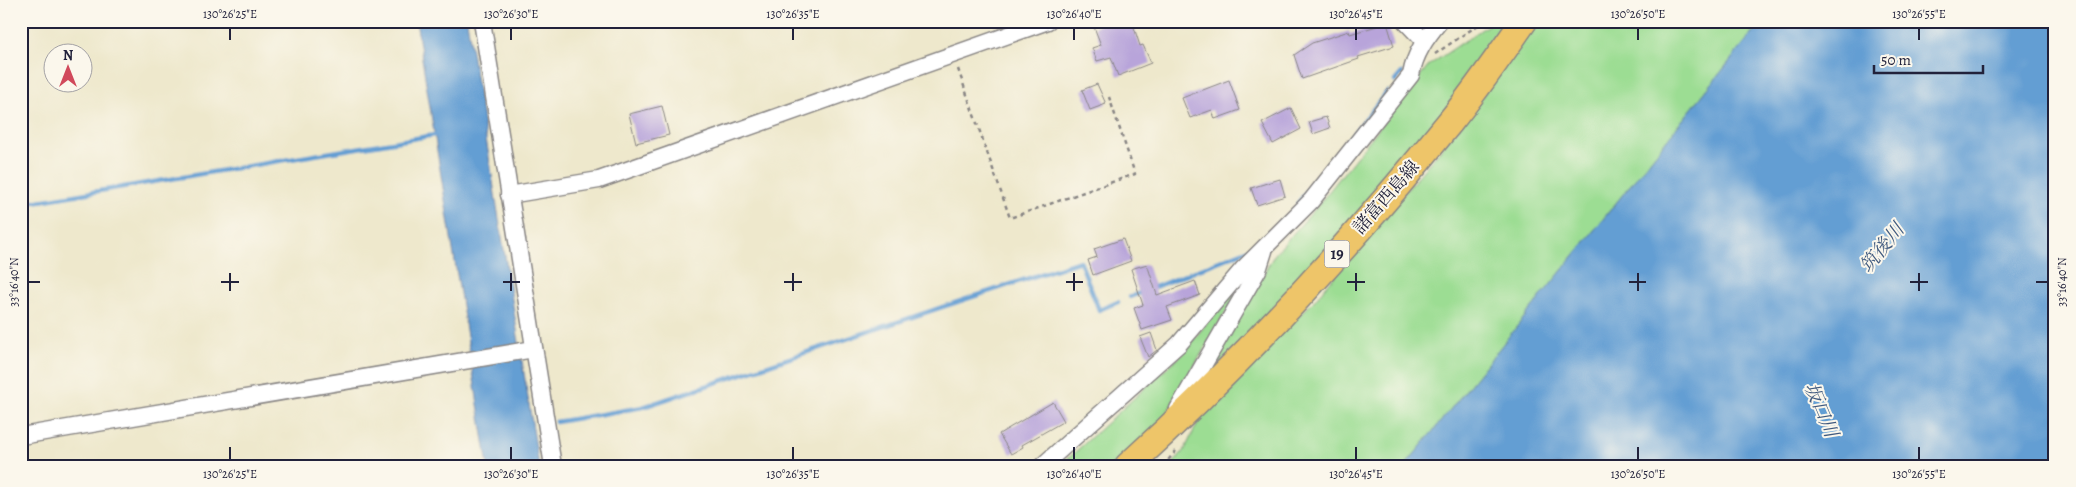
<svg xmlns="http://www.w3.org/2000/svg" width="2076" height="487" font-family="Alegreya,'Noto Serif JP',serif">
<rect width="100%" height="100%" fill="#fbf7ec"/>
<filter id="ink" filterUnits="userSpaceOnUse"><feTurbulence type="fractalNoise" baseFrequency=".02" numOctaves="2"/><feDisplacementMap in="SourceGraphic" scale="10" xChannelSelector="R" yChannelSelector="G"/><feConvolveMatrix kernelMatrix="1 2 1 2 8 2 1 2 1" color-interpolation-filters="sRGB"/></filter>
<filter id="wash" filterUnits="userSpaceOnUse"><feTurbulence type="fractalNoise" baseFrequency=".0096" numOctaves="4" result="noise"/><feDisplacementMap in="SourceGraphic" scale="20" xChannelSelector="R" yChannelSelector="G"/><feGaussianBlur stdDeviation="1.12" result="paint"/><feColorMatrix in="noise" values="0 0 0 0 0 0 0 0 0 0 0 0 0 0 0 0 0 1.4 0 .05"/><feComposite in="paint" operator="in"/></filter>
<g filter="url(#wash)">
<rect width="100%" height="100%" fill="#eee8cc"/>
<g fill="#9cdd93" stroke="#5f8067">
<polygon points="1494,21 1513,21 1452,102 1311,267 1194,390 1275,254 1316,208 1428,66"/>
<polygon points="1537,21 1762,21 1405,466 1171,466 1185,449 1203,412 1313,302 1462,124"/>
<polygon points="1251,269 1162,421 1112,466 1060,466 1181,355"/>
</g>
<g fill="#649ed3" stroke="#436087">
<polygon points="416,21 467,21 539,466 488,466"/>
<polygon points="1762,21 2055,21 2055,466 1405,466"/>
</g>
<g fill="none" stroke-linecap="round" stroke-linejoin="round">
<g stroke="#649ed3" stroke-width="4.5">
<polyline points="1395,81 1402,73"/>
<polyline points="1330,163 1387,92"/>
<polyline points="1298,203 1318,178"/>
<polyline points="21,204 435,135"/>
<polyline points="1130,297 1252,248"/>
<polyline points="556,422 643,407 1080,261 1099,310 1118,302"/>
</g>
</g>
<g id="blocks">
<g fill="#b8a4da">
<polygon points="1111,21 1132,21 1140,46 1143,45 1151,63 1118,76 1111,57 1097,61 1092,48 1101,45 1094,27"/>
<polygon points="1387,23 1394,46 1358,57 1359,59 1302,79 1294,55 1312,43 1349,31 1350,34"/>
<polygon points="1229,80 1240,110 1215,119 1212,110 1190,118 1182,98"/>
<polygon points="1097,84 1106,104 1090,110 1082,90"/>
<polygon points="662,106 669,135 636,143 629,114"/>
<polygon points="1291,108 1301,129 1273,144 1262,123"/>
<polygon points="1326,117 1330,128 1313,134 1309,122"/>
<polygon points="1280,179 1285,196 1257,205 1251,188"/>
<polygon points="1123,239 1131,261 1093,275 1088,260 1097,257 1094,249"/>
<polygon points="1147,264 1157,295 1195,281 1200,295 1167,307 1172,320 1142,330 1134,308 1143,305 1131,269"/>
<polygon points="1151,333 1157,350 1148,357 1140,337"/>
<polygon points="1053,402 1064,421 1022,445 1023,447 1011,454 999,434"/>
</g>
</g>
</g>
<g filter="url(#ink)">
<use href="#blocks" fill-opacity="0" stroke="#888584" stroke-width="1"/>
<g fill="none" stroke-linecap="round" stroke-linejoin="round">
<g stroke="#888584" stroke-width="19">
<g id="minor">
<polyline points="482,21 553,466"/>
<polyline points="1405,21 1424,41"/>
<polyline points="509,195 599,180 1048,21"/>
<polyline points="1178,409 1258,270 1264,251"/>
<polyline points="21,436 534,349"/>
<path d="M1042,466L1179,344L1243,269L1311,201L1411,75C1415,53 1426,38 1440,21"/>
</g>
</g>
<g stroke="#888584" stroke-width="29">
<path id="primary" d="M1128,466C1244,361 1352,243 1450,122C1476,90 1500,55 1524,21"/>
</g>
<g stroke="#888584" stroke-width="2.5" stroke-dasharray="4 4" stroke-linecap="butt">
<polyline points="1435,54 1484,21"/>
<polyline points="958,69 1010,218 1135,174 1109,97"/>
<polyline points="1163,466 1176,451"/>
</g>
<use href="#minor" stroke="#fff" stroke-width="16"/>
<use href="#primary" stroke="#eec569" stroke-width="26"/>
</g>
</g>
<path fill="none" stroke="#22223b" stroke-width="2" d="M230,28V40M511,28V40M793,28V40M1074,28V40M1356,28V40M1638,28V40M1919,28V40M230,273V291M511,273V291M793,273V291M1074,273V291M1356,273V291M1638,273V291M1919,273V291M28,282H40M221,282H239M503,282H520M784,282H802M1066,282H1083M1347,282H1365M1629,282H1646M1910,282H1928M2036,282H2048M230,447V460M511,447V460M793,447V460M1074,447V460M1356,447V460M1638,447V460M1919,447V460"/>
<g text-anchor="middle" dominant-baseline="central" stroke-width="4" stroke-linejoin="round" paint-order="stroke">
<rect fill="#fbf7ec" stroke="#636270" stroke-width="1" x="1324.5" y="240.5" width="25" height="27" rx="4"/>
<g font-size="16" font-weight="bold" fill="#22223b">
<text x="1337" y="254">19</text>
</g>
<g font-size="18" fill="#22223b" stroke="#fbf7ec">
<text transform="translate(1386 197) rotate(-49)">諸富西島線</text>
</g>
<g font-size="19" font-style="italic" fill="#405a7f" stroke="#fbf7ec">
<text transform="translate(1882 248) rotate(-51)">筑後川</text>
<text transform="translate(1821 410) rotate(67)">坂口川</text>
</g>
</g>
<rect width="2076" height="487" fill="none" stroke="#fbf7ec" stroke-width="55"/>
<g transform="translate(68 68)"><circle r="24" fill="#fbf7ec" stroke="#a4a2a5"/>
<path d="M0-4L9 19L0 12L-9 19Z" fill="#d1495b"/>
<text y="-8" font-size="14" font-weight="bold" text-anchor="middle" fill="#22223b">N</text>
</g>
<path d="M1874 65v8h109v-8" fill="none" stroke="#22223b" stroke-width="2.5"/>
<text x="1881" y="65" font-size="15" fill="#22223b" stroke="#fbf7ec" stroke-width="4" paint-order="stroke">50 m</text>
<rect x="28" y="28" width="2020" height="432" fill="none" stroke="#22223b" stroke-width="2"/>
<g font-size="12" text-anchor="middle" fill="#22223b">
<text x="230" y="18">130°26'25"E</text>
<text x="511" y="18">130°26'30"E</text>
<text x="793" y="18">130°26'35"E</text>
<text x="1074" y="18">130°26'40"E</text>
<text x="1356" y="18">130°26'45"E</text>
<text x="1638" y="18">130°26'50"E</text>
<text x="1919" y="18">130°26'55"E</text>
<text transform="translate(14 282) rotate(-90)" y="4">33°16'40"N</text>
<text transform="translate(2062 282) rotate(-90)" y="4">33°16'40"N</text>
<text x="230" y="478">130°26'25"E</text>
<text x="511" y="478">130°26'30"E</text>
<text x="793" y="478">130°26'35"E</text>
<text x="1074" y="478">130°26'40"E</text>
<text x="1356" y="478">130°26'45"E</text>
<text x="1638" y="478">130°26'50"E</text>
<text x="1919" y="478">130°26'55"E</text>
</g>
</svg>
